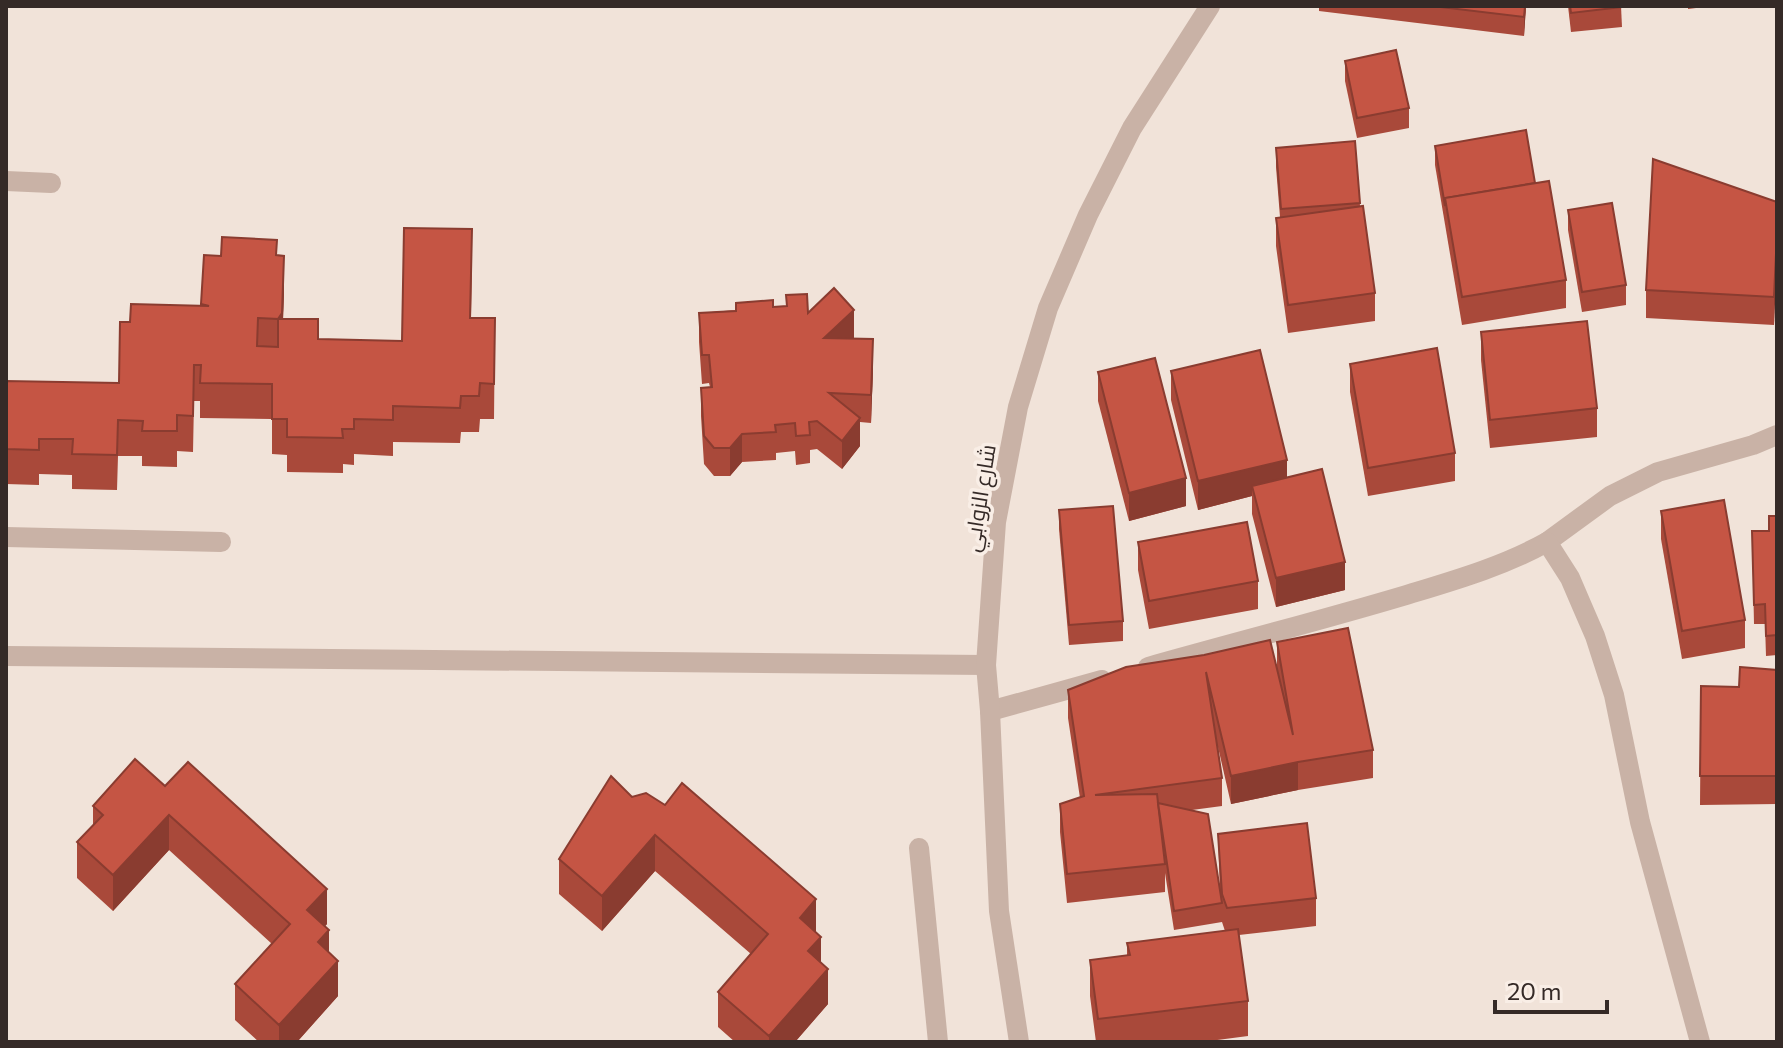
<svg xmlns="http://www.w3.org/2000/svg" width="1783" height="1048" font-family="Commissioner,Cairo,sans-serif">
<rect width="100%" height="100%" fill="#f1e3d9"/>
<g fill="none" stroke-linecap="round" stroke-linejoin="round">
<g stroke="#c9b2a6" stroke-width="20">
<polyline points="6,181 51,183"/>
<polyline points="6,537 221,542"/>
<polyline points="1547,542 1610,496 1658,472 1753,445 1777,435"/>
<polyline points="6,656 986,665"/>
<path d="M1148,667C1233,643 1319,621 1403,596C1452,581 1502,567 1547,542L1570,578L1582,606L1595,636L1614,695L1640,822L1700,1042"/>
<polyline points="990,711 1102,680"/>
<polyline points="919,848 938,1042"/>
<polyline points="1019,1042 999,911 990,711 986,665 996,522 1018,407 1048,308 1088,215 1132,128 1210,6"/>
</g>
</g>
<g fill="#a9493a">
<polygon points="1319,6 1526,6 1524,36 1319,11"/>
<polygon points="1568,6 1621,6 1622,27 1571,32"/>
<polygon points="1688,6 1712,6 1688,9"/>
<polygon points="1345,61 1409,108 1409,128 1357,138 1345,81"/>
<polygon points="1355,141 1360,206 1375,293 1375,321 1288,333 1276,246 1276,218 1280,217 1276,167 1276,148"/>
<polygon points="1435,146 1535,183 1566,280 1566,308 1462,325 1435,165"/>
<polygon points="1777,202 1774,325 1646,318 1646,290"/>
<polygon points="1568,210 1626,285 1626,305 1582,312 1568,230"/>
<polygon points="204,255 277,255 284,291 283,319 318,339 402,341 472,265 471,318 495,318 494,419 480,419 479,432 461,432 460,443 393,442 393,456 354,454 354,465 343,464 343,473 287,472 287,455 272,454 272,419 200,418 200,401 194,401 193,452 177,451 177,467 142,466 142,456 118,456 117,490 72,489 72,475 39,474 39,485 6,484 6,381 119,383 130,322 201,305"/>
<polygon points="786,295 808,313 854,338 853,339 873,368 871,423 860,422 860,446 842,469 817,449 810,450 810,463 796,465 795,451 776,453 776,460 742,462 730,476 714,476 704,464 701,416 701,388 710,387 709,383 702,384 699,342 699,313 786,306"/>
<polygon points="1481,332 1597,408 1597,437 1490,448 1481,360"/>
<polygon points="1350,364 1455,453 1455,481 1368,496 1350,392"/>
<polygon points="1171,371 1287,477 1345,590 1276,607 1252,514 1252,496 1198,510 1171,400"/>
<polygon points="1098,372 1186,506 1129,521 1098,401"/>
<polygon points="1059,510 1123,621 1123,641 1069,645 1059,529"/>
<polygon points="1661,511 1745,620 1745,648 1682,659 1661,539"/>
<polygon points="1777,516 1777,655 1766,656 1765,624 1754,624 1752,531 1769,531"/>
<polygon points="1138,542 1258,581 1258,609 1149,629 1138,570"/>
<polygon points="1277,642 1373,750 1373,778 1298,790 1231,804 1218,747 1222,778 1222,806 1192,810 1220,891 1218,834 1316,898 1316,926 1239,935 1248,1001 1248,1036 1202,1042 1096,1042 1090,996 1090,960 1127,956 1127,943 1225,931 1222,922 1174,930 1165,873 1165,892 1067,903 1060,832 1060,804 1080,798 1068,718 1068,690 1277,668"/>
<polygon points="1777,670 1777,804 1700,805 1701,686 1739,687"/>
<polygon points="165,786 327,924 325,926 329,953 338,996 297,1042 259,1042 235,1020 235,984 272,944 169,850 113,911 77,878 77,842 93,825 93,806"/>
<polygon points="632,797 816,933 828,1004 795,1042 735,1042 718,1027 718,992 751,954 655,871 602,931 559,894 559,859"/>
</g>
<g fill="#8a3c30">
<polygon points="1525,6 1526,6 1524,36 1524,17"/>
<polygon points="1777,232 1777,260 1774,325 1774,297"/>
<polygon points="284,256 284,291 282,349 278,319"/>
<polygon points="854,310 854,338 824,366 824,338"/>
<polygon points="873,339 873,368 871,423 871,395"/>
<polygon points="860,418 860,446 842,469 842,441"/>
<polygon points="742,434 742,462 730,476 730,448"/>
<polygon points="1287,460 1287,488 1252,486 1252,496 1198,510 1198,481"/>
<polygon points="1186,478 1186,506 1129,521 1129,493"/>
<polygon points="1345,562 1345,590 1276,607 1276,578"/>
<polygon points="1298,762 1298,790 1231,804 1231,776"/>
<polygon points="169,815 169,850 113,911 113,875"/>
<polygon points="7,820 7,856 6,857 6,821"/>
<polygon points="655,835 655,871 602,931 602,896"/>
<polygon points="327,889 327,924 307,946 307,910"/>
<polygon points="816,899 816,935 800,918"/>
<polygon points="329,930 329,965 318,942"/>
<polygon points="821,937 821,973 808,951"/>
<polygon points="338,961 338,996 297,1042 279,1042 279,1025"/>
<polygon points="828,969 828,1004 795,1042 769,1042 769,1036"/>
</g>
<g fill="#c55544" stroke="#8a3c30" stroke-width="2" fill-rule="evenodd">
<polygon points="1432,6 1525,6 1524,17"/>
<polygon points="1570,6 1621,6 1622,7 1571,13"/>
<polygon points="1396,50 1409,108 1357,118 1345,61"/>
<polygon points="1526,130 1535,183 1445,198 1445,206 1435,146"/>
<polygon points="1355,141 1360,203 1281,209 1276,148"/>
<polygon points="1653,159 1777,202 1777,232 1774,297 1646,290"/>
<polygon points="1549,181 1566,280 1462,297 1445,198"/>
<polygon points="1612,203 1626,285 1582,292 1568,210"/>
<polygon points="1363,206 1375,293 1288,305 1276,218"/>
<path d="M404,228L472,229L470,318H495L494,384L480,383L479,396H461L460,408L393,406V420L354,419V429H342L343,438L287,437V419H272V384L200,383L201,365H194L193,416L177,415V431H142L143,421L118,420L117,455L72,454L73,439H39V450L6,449V381L119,383L120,322H130L131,304L209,306L201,304L204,255L221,256L222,237L277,240L276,255L284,256L282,313L278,319H318V339L402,341ZM258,318L278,319V347L257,346Z"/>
<polygon points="834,288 854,310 824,338 873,339 871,395 829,393 860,418 842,441 817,421 809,422 810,435 796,436 795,423 775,425 776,432 742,434 730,448 714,448 704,436 701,388 712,387 709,355 702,355 699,313 736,311 736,303 773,300 773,307 787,306 786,295 807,294 808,313"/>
<polygon points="1587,321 1597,408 1490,420 1481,332"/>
<polygon points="1437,348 1455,453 1368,468 1350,364"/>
<polygon points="1260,350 1287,460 1198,481 1171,371"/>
<polygon points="1155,358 1186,478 1129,493 1098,372"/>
<polygon points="1322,469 1345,562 1276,578 1252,486"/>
<polygon points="1724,500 1745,620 1682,631 1661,511"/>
<polygon points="1113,506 1123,621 1069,625 1059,510"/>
<polygon points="1769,516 1777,516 1777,635 1766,636 1765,604 1754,605 1752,531 1769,531"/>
<polygon points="1247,522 1258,581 1149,601 1138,542"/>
<polygon points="1348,628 1373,750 1298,762 1231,776 1206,672 1222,778 1095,795 1157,794 1165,864 1067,874 1060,804 1084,796 1068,690 1126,667 1204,655 1270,640 1293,735 1277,642"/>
<polygon points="1740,667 1777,670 1777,776 1700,776 1701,686 1739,687"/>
<polygon points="135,759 165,786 188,762 327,889 307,910 329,930 318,942 338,961 279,1025 235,984 290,924 169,815 113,875 77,842 103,815 93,806"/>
<polygon points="611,776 632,797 646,793 665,805 682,783 816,899 800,918 821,937 808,951 828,969 769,1036 718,992 768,934 655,835 602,896 559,859"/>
<polygon points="1158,803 1208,814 1222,903 1174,911"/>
<polygon points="1307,823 1316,898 1227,908 1222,894 1218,834"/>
<polygon points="1238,929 1248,1001 1098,1019 1090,960 1130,955 1127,943"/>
</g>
<g text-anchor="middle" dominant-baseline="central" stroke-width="7" stroke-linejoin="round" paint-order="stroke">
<g font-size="22" fill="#352a27" stroke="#f9eee6">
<text transform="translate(979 498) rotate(-81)">شارع الزوابي</text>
</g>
</g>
<rect width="1783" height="1048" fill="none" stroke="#352a27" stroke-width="16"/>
<path d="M1495 1000v12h112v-12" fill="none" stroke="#352a27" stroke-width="4"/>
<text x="1507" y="1000" font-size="24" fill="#352a27" stroke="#f9eee6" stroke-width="6" paint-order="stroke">20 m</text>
</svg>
